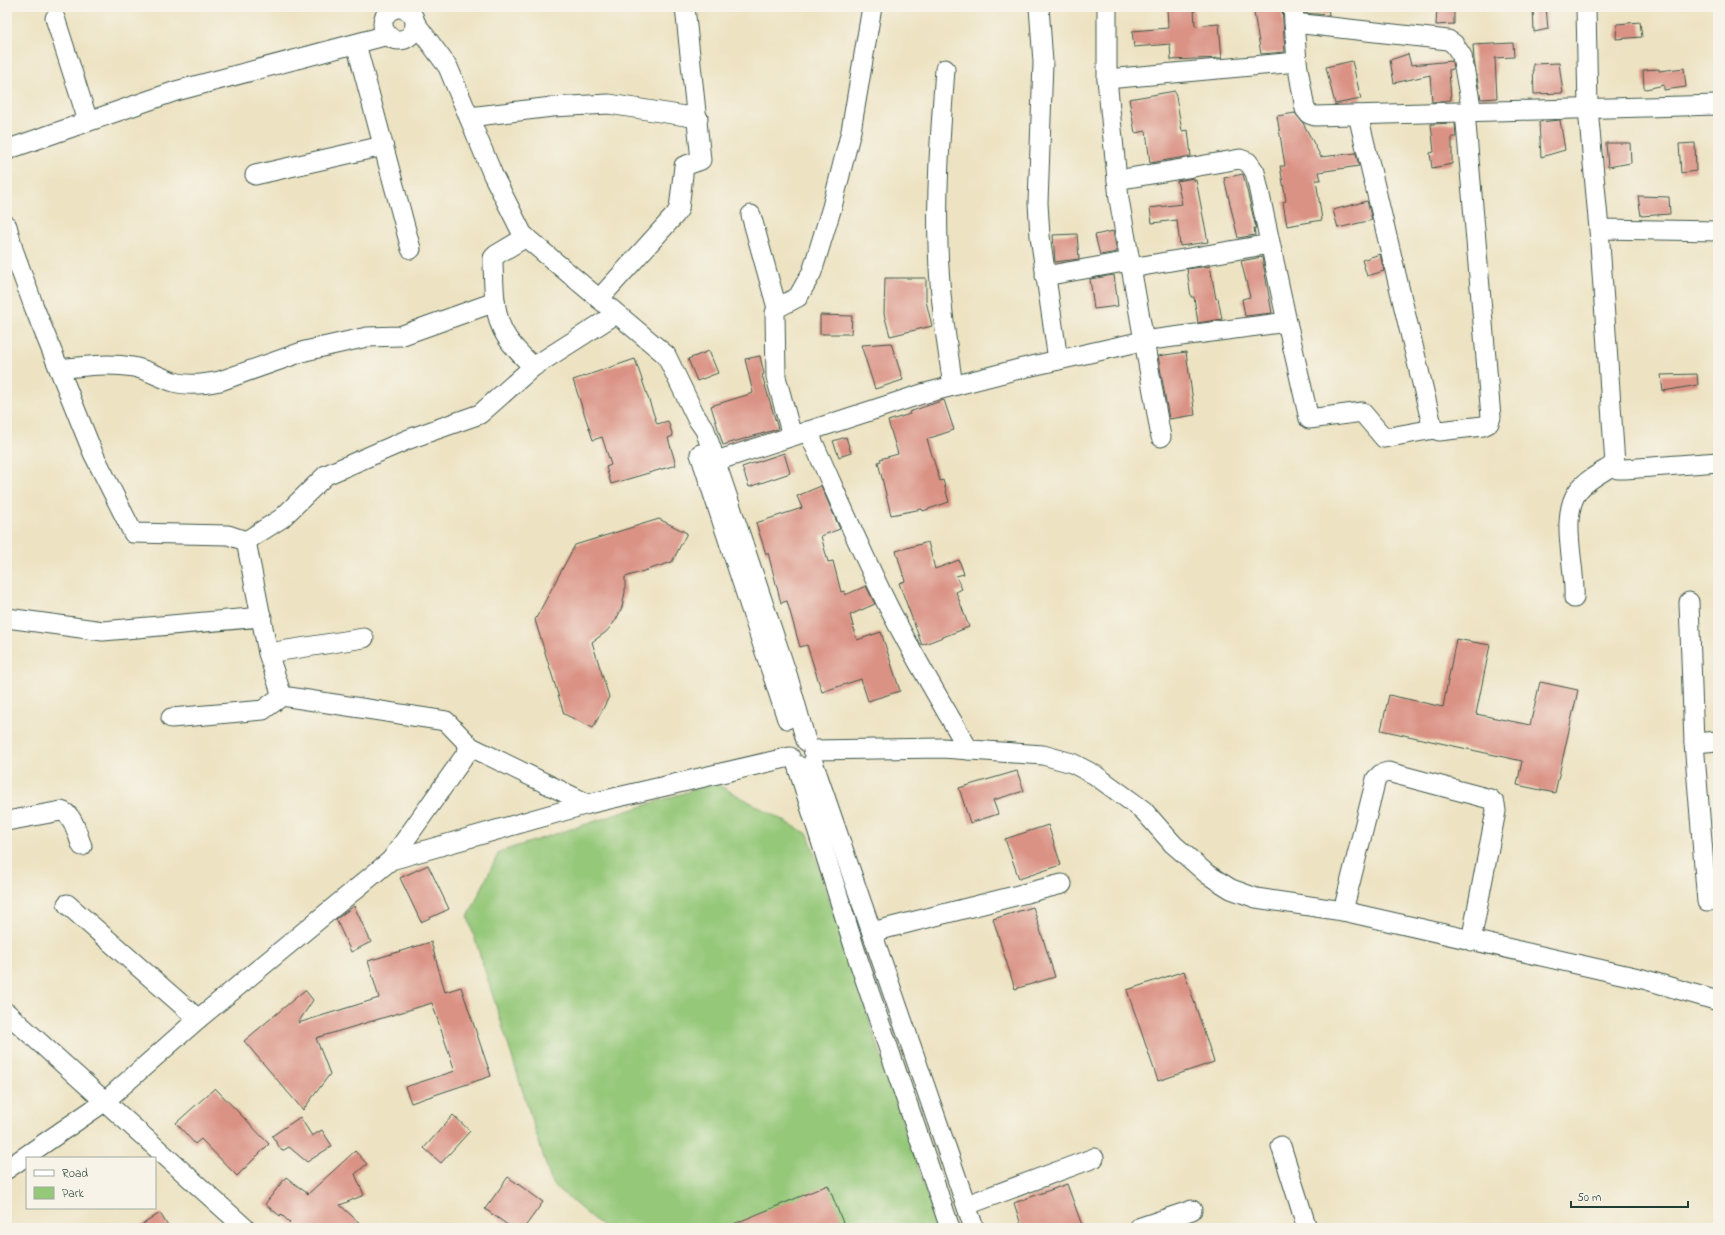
<svg xmlns="http://www.w3.org/2000/svg" width="1725" height="1235" font-family="'Indie Flower',sans-serif">
<rect width="100%" height="100%" fill="#f7f3e8"/>
<filter id="ink" filterUnits="userSpaceOnUse"><feTurbulence type="fractalNoise" baseFrequency=".025" numOctaves="2"/><feDisplacementMap in="SourceGraphic" scale="8" xChannelSelector="R" yChannelSelector="G"/><feConvolveMatrix kernelMatrix="1 2 1 2 8 2 1 2 1" color-interpolation-filters="sRGB"/></filter>
<filter id="wash" filterUnits="userSpaceOnUse"><feTurbulence type="fractalNoise" baseFrequency=".012" numOctaves="4" result="noise"/><feDisplacementMap in="SourceGraphic" scale="16" xChannelSelector="R" yChannelSelector="G"/><feGaussianBlur stdDeviation="0.9" result="paint"/><feColorMatrix in="noise" values="0 0 0 0 0 0 0 0 0 0 0 0 0 0 0 0 0 1.4 0 .05"/><feComposite in="paint" operator="in"/></filter>
<g filter="url(#wash)">
<rect width="100%" height="100%" fill="#ede3c3"/>
<polygon fill="#95c879" stroke="#5a8256" points="715,783 808,834 938,1228 604,1228 552,1184 468,917 499,852"/>
<g id="blocks">
<g fill="#da9284">
<polygon points="1167,7 1194,7 1195,26 1219,24 1222,58 1171,60 1170,44 1134,47 1132,31 1168,28"/>
<polygon points="1253,7 1282,7 1285,52 1261,54"/>
<polygon points="1304,7 1328,7 1329,15 1304,13"/>
<polygon points="1437,7 1454,7 1454,24 1436,25"/>
<polygon points="1533,7 1546,7 1548,29 1534,32"/>
<polygon points="1640,22 1642,37 1616,39 1617,24"/>
<polygon points="1513,43 1514,57 1495,58 1497,98 1481,99 1474,60 1473,45"/>
<polygon points="1408,54 1411,65 1452,61 1453,69 1449,70 1451,100 1432,102 1430,75 1394,83 1390,60"/>
<polygon points="1352,61 1361,99 1335,104 1326,67"/>
<polygon points="1559,63 1563,93 1534,94 1533,64"/>
<polygon points="1684,68 1686,87 1664,90 1664,85 1646,89 1644,88 1643,70 1659,69 1659,71"/>
<polygon points="1175,91 1182,131 1188,130 1191,156 1150,163 1146,131 1135,133 1129,99"/>
<polygon points="1295,113 1303,123 1321,157 1356,153 1359,166 1319,172 1321,180 1316,180 1322,220 1287,226 1283,202 1286,201 1280,166 1285,166 1277,116"/>
<polygon points="1560,120 1565,150 1541,157 1539,122"/>
<polygon points="1455,123 1456,137 1452,137 1452,164 1432,168 1430,153 1434,152 1431,124"/>
<polygon points="1606,143 1630,143 1631,163 1608,167"/>
<polygon points="1695,143 1696,171 1681,173 1679,144"/>
<polygon points="1243,174 1256,228 1254,228 1255,235 1238,238 1224,178"/>
<polygon points="1194,178 1194,181 1196,180 1208,242 1180,246 1177,220 1152,223 1150,208 1182,204 1177,181"/>
<polygon points="1638,196 1669,197 1670,214 1641,216"/>
<polygon points="1367,201 1372,220 1338,228 1333,210"/>
<polygon points="1113,231 1117,252 1100,255 1095,235"/>
<polygon points="1077,234 1079,259 1055,262 1053,235"/>
<polygon points="1380,254 1384,271 1367,276 1362,260"/>
<polygon points="1262,257 1272,313 1245,316 1242,299 1250,297 1241,261"/>
<polygon points="1210,266 1216,299 1218,298 1222,319 1198,323 1194,297 1191,297 1187,269"/>
<polygon points="1114,275 1118,306 1094,309 1090,279"/>
<polygon points="885,278 926,278 926,301 932,326 890,336 884,314"/>
<polygon points="820,315 852,316 851,334 820,334"/>
<polygon points="891,343 903,380 875,389 861,345"/>
<polygon points="709,351 718,373 697,381 688,359"/>
<polygon points="1186,352 1195,415 1169,419 1158,356"/>
<polygon points="760,356 764,374 762,375 778,429 723,445 711,406 753,393 745,359"/>
<polygon points="635,359 657,424 668,421 673,436 668,438 676,465 611,484 606,467 611,465 602,437 593,440 573,380"/>
<polygon points="1697,374 1698,385 1663,391 1661,375"/>
<polygon points="944,400 954,430 927,439 940,481 943,480 949,502 923,511 922,509 891,515 878,462 881,461 880,459 898,454 888,421 910,414 909,412"/>
<polygon points="846,437 851,453 839,457 833,441"/>
<polygon points="784,453 790,473 749,487 742,467"/>
<polygon points="821,486 840,529 821,536 828,562 833,561 841,592 844,591 845,595 866,586 875,604 850,615 857,640 881,632 900,691 868,701 861,679 822,692 807,645 800,647 787,601 781,603 768,553 766,554 756,523 802,508 797,496"/>
<polygon points="659,519 687,533 672,562 625,577 625,592 622,607 616,620 606,632 592,642 609,697 593,728 564,714 535,620 575,545"/>
<polygon points="928,542 935,569 959,560 964,574 956,576 962,589 956,592 969,627 922,645 899,583 905,581 896,551"/>
<polygon points="1456,639 1490,645 1476,714 1530,725 1540,682 1578,690 1555,793 1517,785 1522,761 1381,730 1389,695 1443,707"/>
<polygon points="1017,771 1024,791 993,800 998,814 970,823 959,788"/>
<polygon points="1048,825 1061,865 1019,879 1005,839"/>
<polygon points="428,865 449,909 421,922 400,878"/>
<polygon points="354,906 371,942 351,952 336,919"/>
<polygon points="1033,907 1055,977 1015,989 993,919"/>
<polygon points="431,942 445,992 461,987 491,1076 411,1103 405,1087 455,1071 432,1003 316,1038 330,1074 303,1110 244,1041 305,990 313,1000 298,1023 379,998 368,961"/>
<polygon points="1184,971 1214,1062 1158,1081 1127,990"/>
<polygon points="215,1088 269,1144 237,1176 201,1139 195,1144 176,1123"/>
<polygon points="453,1115 470,1131 441,1163 424,1148"/>
<polygon points="300,1117 312,1136 322,1130 332,1146 307,1162 289,1147 282,1151 272,1136"/>
<polygon points="355,1151 367,1164 355,1174 364,1195 340,1205 365,1228 295,1228 281,1214 280,1216 265,1204 286,1177 308,1194"/>
<polygon points="508,1177 543,1202 524,1228 512,1228 485,1209"/>
<polygon points="1067,1184 1083,1228 1022,1228 1014,1203"/>
<polygon points="828,1185 845,1228 724,1228"/>
<polygon points="160,1213 169,1228 137,1228"/>
</g>
</g>
</g>
<g filter="url(#ink)">
<use href="#blocks" fill-opacity="0" stroke="#3e5649" stroke-width="1"/>
<g fill="none" stroke-linecap="round" stroke-linejoin="round">
<g stroke="#3e5649" stroke-width="21">
<g id="minor">
<polyline points="1039,7 1043,62 1038,203 1040,236 1058,360"/>
<polyline points="1107,7 1107,79 1119,199 1161,437"/>
<polyline points="1293,7 1297,62 1305,109 1309,114 1315,116 1718,105"/>
<polyline points="1586,7 1588,109 1599,229 1615,464 1618,469 1625,469 1718,462"/>
<circle cx="399" cy="24" r="16"/>
<polyline points="55,18 88,121"/>
<polyline points="1294,23 1448,40 1454,44 1462,56 1472,112"/>
<polyline points="416,24 448,67 493,175 523,235 666,355 696,417 705,430 788,677 806,741"/>
<polyline points="356,44 411,249"/>
<path d="M945,69C941,127 936,185 938,244C939,292 946,339 953,386"/>
<polyline points="1107,79 1297,62"/>
<polyline points="1358,115 1432,425 1434,429 1439,431 1483,426 1489,423 1491,417 1465,112"/>
<polyline points="469,117 552,107 609,104 698,118"/>
<polyline points="7,151 9,149 176,91 388,35"/>
<polyline points="255,175 383,146"/>
<polyline points="1117,180 1240,159 1248,162 1255,172 1287,322 1309,419 1362,412 1384,438 1434,429"/>
<polyline points="751,215 777,308"/>
<polyline points="7,226 13,249 34,307 93,453 133,533 228,535 246,541 268,653 282,696 446,721 471,747 588,804"/>
<polyline points="1599,229 1718,231"/>
<path d="M526,237L496,255L493,258V263C494,285 493,316 506,336C513,348 524,357 533,367"/>
<polyline points="1131,268 1270,244"/>
<polyline points="1045,276 1130,261"/>
<polyline points="599,299 675,215 679,209 684,166 701,160 685,7"/>
<path d="M59,369C84,366 109,363 133,367C149,370 160,378 174,382C188,386 206,384 220,381L305,351L367,337L400,336L495,302"/>
<path d="M808,431C834,488 858,545 886,602C911,652 940,701 969,750"/>
<polyline points="792,436 776,377 775,313 777,308 798,297 812,272 832,207 851,131 872,7"/>
<polyline points="700,454 787,719"/>
<polyline points="704,465 922,394 1023,368 1143,341 1287,322"/>
<polyline points="246,541 282,518 326,475 409,439 480,414 533,367 616,314"/>
<path d="M1574,598C1576,567 1559,517 1578,491C1587,479 1603,472 1615,464"/>
<polyline points="1689,602 1694,743 1707,902"/>
<polyline points="7,618 103,631 262,617"/>
<polyline points="268,653 364,638"/>
<polyline points="171,718 263,710 282,696"/>
<polyline points="1694,743 1718,741"/>
<polyline points="813,750 942,748 1043,755 1072,763 1095,775 1143,810 1173,844 1207,874 1231,889 1256,898 1343,911 1643,979 1718,1001"/>
<polyline points="813,762 974,1228"/>
<polyline points="797,765 858,959 950,1228"/>
<path d="M7,821L61,811C74,814 77,835 82,846"/>
<polyline points="391,860 471,747"/>
<polyline points="67,904 198,1019"/>
<polyline points="1343,911 1376,779 1381,774 1388,772 1490,799 1495,804 1496,811 1471,941"/>
<polyline points="872,932 1062,884"/>
<polyline points="7,1013 245,1228"/>
<polyline points="1281,1146 1307,1228"/>
<polyline points="7,1169 104,1102 198,1019 391,860 588,804 790,757"/>
<polyline points="967,1205 1094,1158"/>
<polyline points="1138,1228 1192,1210"/>
</g>
</g>
<use href="#minor" stroke="#fff" stroke-width="19"/>
</g>
</g>
<rect width="1725" height="1235" fill="none" stroke="#f7f3e8" stroke-width="24"/>
<rect x="26" y="1157" width="130" height="52" fill="#f7f3e8" stroke="#a1aaa0"/>
<rect x="34" y="1170" width="20" height="6" fill="#ffffff" stroke="#a1aaa0"/>
<text x="62" y="1177" font-size="12" fill="#1f3d34">Road</text>
<rect x="34" y="1187" width="20" height="12" fill="#95c879" stroke="#a1aaa0"/>
<text x="62" y="1197" font-size="12" fill="#1f3d34">Park</text>
<path d="M1571 1201v6h117v-6" fill="none" stroke="#1f3d34" stroke-width="2"/>
<text x="1577" y="1201" font-size="12" fill="#1f3d34" stroke="#f7f3e8" stroke-width="3" paint-order="stroke">50 m</text>
</svg>
